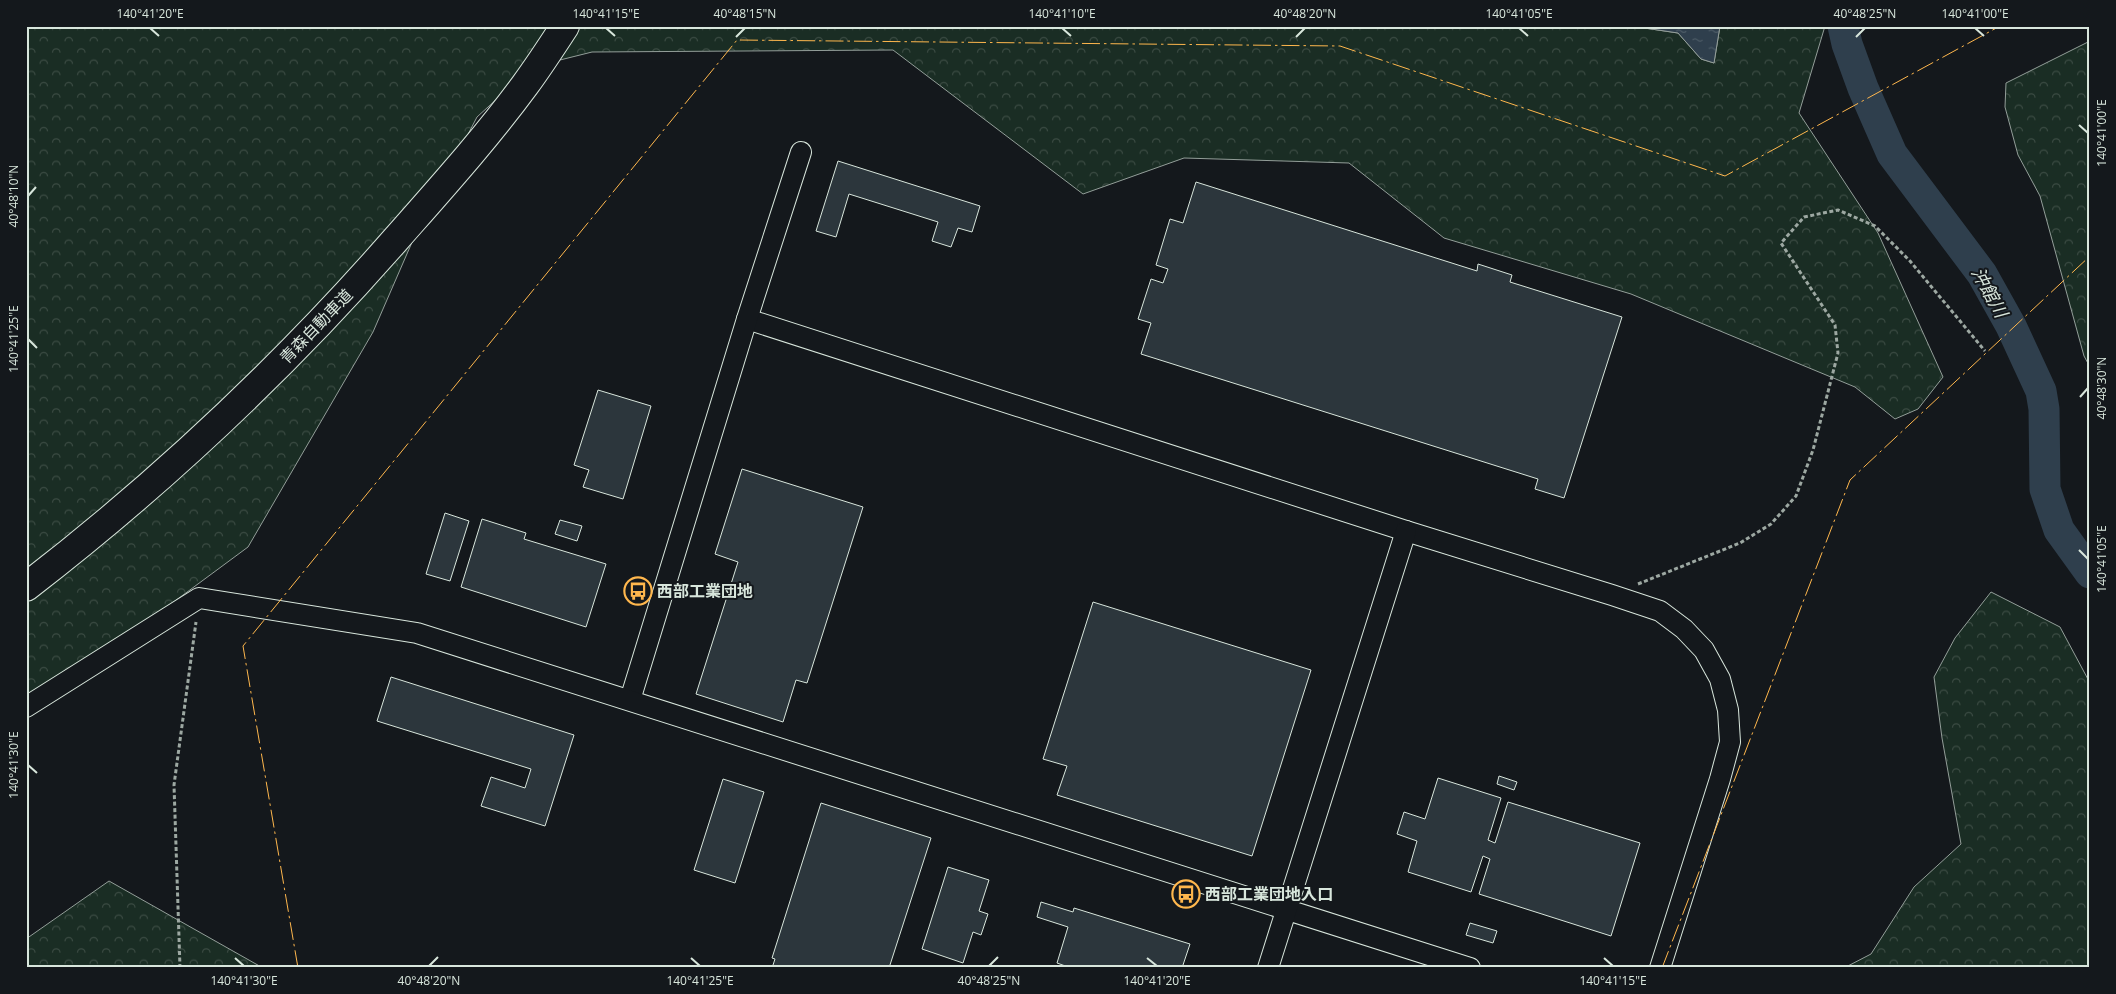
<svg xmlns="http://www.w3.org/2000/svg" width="2116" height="994" font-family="'Open Sans','Noto Sans JP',sans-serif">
<defs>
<pattern id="forest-crowns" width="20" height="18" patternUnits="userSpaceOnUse" patternTransform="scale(1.25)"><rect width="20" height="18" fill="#1a2d24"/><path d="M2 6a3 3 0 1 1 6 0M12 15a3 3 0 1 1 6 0" fill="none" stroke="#3b4b43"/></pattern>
<pattern id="water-ripples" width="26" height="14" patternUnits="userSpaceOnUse" patternTransform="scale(1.25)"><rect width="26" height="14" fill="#2f3f4d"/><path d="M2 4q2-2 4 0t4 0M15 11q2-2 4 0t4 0" fill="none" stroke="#4c5b66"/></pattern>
</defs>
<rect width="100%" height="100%" fill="#14181c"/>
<g fill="url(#forest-crowns)" stroke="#939e99">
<polygon points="26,26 1631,26 1678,33 1701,59 1714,63 1720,26 1825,26 1799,113 1878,233 1943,377 1918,409 1895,419 1855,387 1631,294 1444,238 1349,163 1184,158 1083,194 893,50 592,52 532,67 477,117 413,240 373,332 248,547 87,666 26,707"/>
<polygon points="2090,41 2090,367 2084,356 2040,196 2018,155 2005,107 2006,83"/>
<polygon points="1991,592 2060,627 2090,683 2090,968 1844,968 1871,954 1914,887 1961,844 1942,738 1934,677 1955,638"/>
<polygon points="109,881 263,968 26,968 26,939"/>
</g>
<polygon fill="url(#water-ripples)" stroke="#939e99" points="1631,26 1720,26 1714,63 1701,59 1678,33"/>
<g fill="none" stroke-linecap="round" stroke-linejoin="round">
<polyline stroke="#2f3f4d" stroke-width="31" points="1843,26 1847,44 1863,88 1892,154 1982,274 2011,326 2041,391 2044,409 2045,489 2059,530 2090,573"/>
</g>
<g fill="#2c363c" stroke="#d8e6dc">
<polygon points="838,161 980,206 972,232 958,228 951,247 932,241 938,222 849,194 836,237 816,231"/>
<polygon points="1196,182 1477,271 1478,264 1512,275 1510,282 1622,317 1564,498 1535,489 1538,479 1141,354 1151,323 1138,319 1151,279 1163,283 1168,269 1156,265 1170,219 1183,223"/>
<polygon points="598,390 651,406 623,499 583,487 589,470 574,465"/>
<polygon points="742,469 863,507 807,683 796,680 783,722 696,694 738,562 715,554"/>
<polygon points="445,513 469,521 450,581 426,574"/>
<polygon points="482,519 526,533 524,539 606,564 586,627 461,587"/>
<polygon points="560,520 582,526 577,541 555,534"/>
<polygon points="1093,602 1311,670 1252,856 1057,795 1067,766 1043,759"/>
<polygon points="391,677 574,735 545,826 481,806 491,777 525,788 531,769 377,721"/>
<polygon points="1499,776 1517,782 1514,790 1497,784"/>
<polygon points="1438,778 1501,798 1488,840 1495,843 1508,802 1640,843 1611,936 1479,894 1490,859 1483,856 1471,892 1408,872 1417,841 1397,834 1404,812 1425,819"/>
<polygon points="723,779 764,792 735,883 694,870"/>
<polygon points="821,803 931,838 889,968 772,968 775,959 772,958"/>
<polygon points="948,867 989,880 979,911 988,914 981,935 973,932 963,963 922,949"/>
<polygon points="1041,902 1073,912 1074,908 1190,944 1182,968 1071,968 1057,963 1068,927 1037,917"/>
<polygon points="1470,923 1497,931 1493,943 1466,935"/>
</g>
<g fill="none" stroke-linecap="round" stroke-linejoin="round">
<g stroke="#d8e6dc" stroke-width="22">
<g id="minor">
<polyline points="747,319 1406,531 1612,595 1660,611 1684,629 1704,650 1720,679 1728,710 1730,742 1720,779 1660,968"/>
<polyline points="630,700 747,319 801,152"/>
<polyline points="26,707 199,598 417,633 1470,968"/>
<polyline points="1268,968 1406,531"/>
</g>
</g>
<g stroke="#d8e6dc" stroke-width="30">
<path id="highway" d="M26,587C161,483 285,366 397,238C441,188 486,138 525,85C539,66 552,46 565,26"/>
</g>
<g stroke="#9da8a2" stroke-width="3" stroke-dasharray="4 2.5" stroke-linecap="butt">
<polyline points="1638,584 1740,543 1771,524 1796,496 1813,450 1838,353 1835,325 1781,243 1804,217 1838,210 1875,226 1910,261 1985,351"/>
<polyline points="180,968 174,785 196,622"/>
</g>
<use href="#minor" stroke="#14181c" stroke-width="20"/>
<use href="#highway" stroke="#14181c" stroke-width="28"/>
<g stroke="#ffb74d" stroke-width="1" stroke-dasharray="18 4 2.5 4" stroke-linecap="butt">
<polyline points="298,968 243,646 737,40 1340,46 1725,176 2000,26"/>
<polyline points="1662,968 1850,480 2090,256"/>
</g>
</g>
<path fill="none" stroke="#d8e6dc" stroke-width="2" d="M150,28L159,36M606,28L615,36M1062,28L1071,36M1519,28L1528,36M1975,28L1984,36M736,37L745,28M1296,37L1305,28M1856,37L1865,28M2079,125L2088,133M28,196L36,187M28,339L37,348M2080,397L2088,388M2079,550L2088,559M28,765L37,773M235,958L244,966M691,958L700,966M1147,958L1157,966M1604,958L1613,966M429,966L438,957M989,966L998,957"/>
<defs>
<g id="bus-ring" transform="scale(1.4375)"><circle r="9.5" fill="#14181c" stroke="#ffb74d" stroke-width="1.5"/><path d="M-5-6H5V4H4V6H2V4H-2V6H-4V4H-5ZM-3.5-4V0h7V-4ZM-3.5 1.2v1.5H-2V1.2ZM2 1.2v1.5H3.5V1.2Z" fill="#ffb74d"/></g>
</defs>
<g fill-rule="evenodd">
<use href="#bus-ring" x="638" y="591"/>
<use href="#bus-ring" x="1186" y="894"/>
</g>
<g text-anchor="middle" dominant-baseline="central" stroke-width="4" stroke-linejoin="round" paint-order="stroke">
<g font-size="16" fill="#d8e6dc" stroke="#14181c">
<text transform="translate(316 326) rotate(-46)">青森自動車道</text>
</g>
<g font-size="16" font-weight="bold" fill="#d8e6dc" stroke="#14181c" text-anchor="start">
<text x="657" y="591">西部工業団地</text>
<text x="1205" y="894">西部工業団地入口</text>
</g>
<g font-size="18" font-style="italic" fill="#d8e6dc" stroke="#14181c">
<text transform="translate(1990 292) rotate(61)">沖館川</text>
</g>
</g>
<rect width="2116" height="994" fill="none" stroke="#14181c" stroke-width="55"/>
<rect x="28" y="28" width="2060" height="938" fill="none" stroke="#d8e6dc" stroke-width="2"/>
<g font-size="12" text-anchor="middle" fill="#d8e6dc">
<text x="150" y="18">140°41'20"E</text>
<text x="606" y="18">140°41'15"E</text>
<text x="745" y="18">40°48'15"N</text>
<text x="1062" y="18">140°41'10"E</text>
<text x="1305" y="18">40°48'20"N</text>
<text x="1519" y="18">140°41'05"E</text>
<text x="1865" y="18">40°48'25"N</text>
<text x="1975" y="18">140°41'00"E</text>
<text transform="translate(2102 133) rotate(-90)" y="4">140°41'00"E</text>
<text transform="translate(14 196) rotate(-90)" y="4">40°48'10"N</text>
<text transform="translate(14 339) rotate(-90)" y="4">140°41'25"E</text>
<text transform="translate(2102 388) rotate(-90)" y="4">40°48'30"N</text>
<text transform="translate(2102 559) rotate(-90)" y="4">140°41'05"E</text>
<text transform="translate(14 765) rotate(-90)" y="4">140°41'30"E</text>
<text x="244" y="985">140°41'30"E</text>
<text x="429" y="985">40°48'20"N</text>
<text x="700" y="985">140°41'25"E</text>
<text x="989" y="985">40°48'25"N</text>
<text x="1157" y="985">140°41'20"E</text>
<text x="1613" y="985">140°41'15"E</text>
</g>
</svg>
